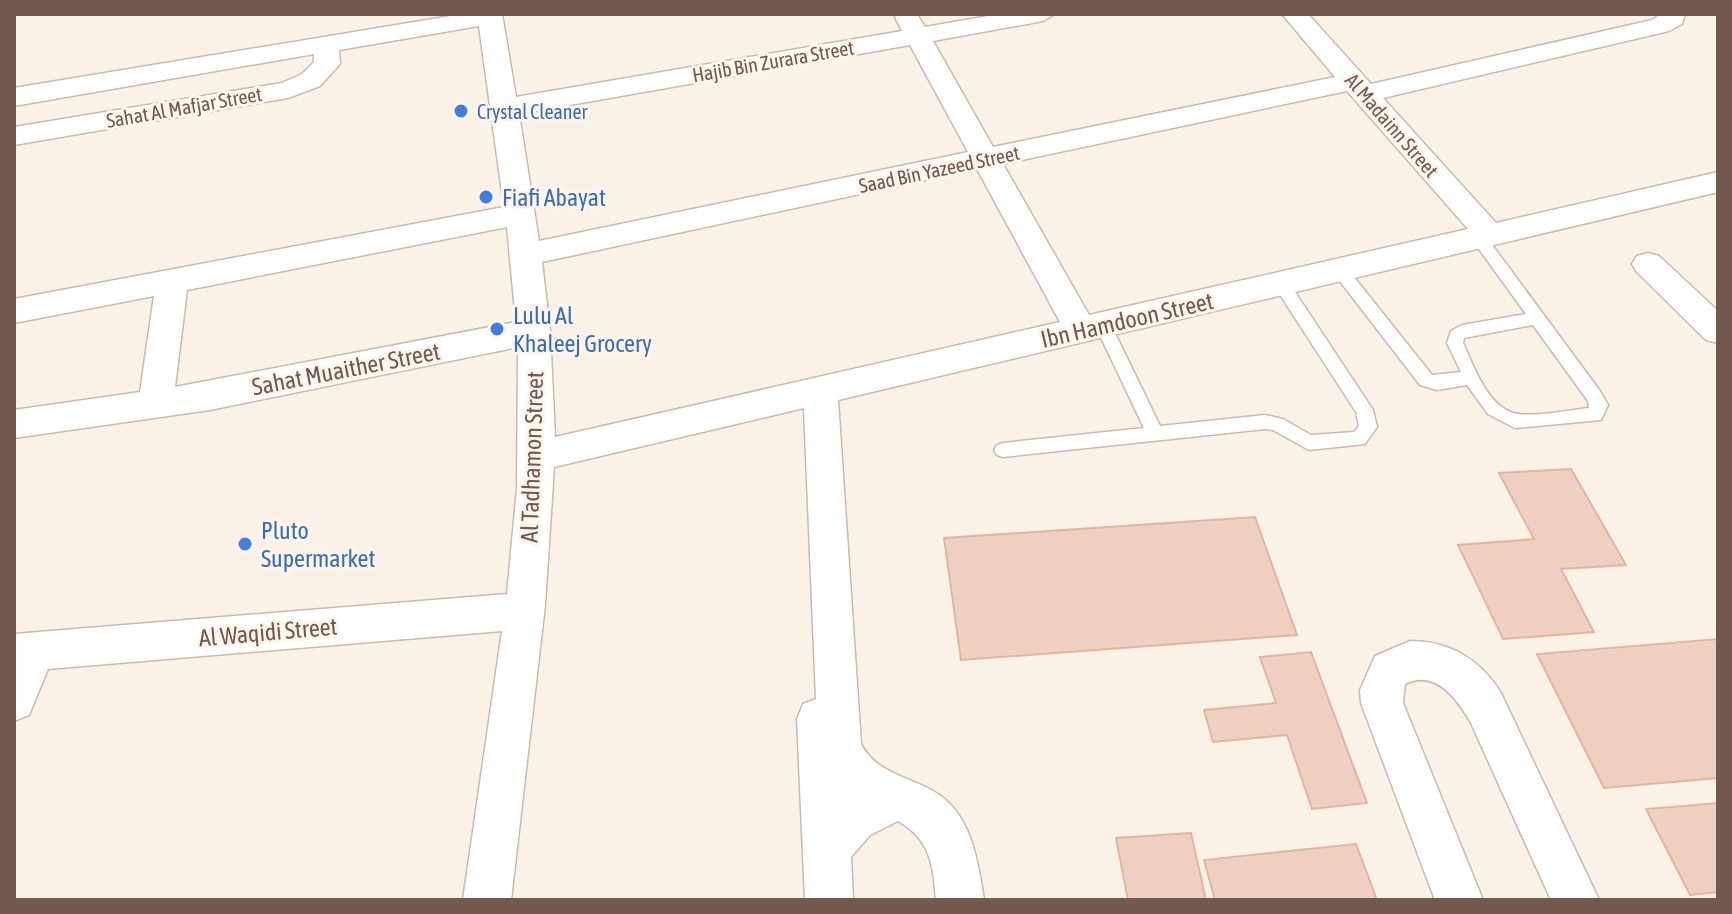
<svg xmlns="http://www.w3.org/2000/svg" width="1732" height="914" font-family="'Asap Condensed',sans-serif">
<rect width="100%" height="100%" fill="#fbf2e7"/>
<g fill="#efcfc0" stroke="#e1b5a1" stroke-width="2">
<polygon points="1571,469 1626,565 1561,569 1594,632 1503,639 1458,545 1534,539 1499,473"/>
<polygon points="1255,517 1297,635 961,660 944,538"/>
<polygon points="1718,639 1718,778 1604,788 1537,654"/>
<polygon points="1311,652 1367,803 1312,809 1287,735 1213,742 1204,710 1276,703 1260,657"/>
<polygon points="1718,803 1718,892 1690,895 1646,809"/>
<polygon points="1191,833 1206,900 1128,900 1116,838"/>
<polygon points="1356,844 1377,900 1215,900 1204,860"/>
</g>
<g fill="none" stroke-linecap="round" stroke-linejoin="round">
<g stroke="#ccb9ae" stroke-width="3">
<g id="service">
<path d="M1479,233L1484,234L1600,391L1608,405L1601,420L1515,428L1488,414L1467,385L1437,390L1420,385L1332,271L1334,267H1346L1432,375L1461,372L1447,343L1451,331L1462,325L1526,314L1471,238ZM1533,325L1588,401L1589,408C1570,410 1529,418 1513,413C1486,404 1474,366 1463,343L1464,338Z"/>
<polygon points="1281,278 1287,280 1373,410 1377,427 1365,444 1309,450 1273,430 1265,429 1003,457 997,455 994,450 997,445 1003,443 1144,428 1095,325 1103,319 1111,325 1160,426 1265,415 1283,419 1311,435 1354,432 1359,426 1356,412 1273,284"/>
</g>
</g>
<g stroke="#ccb9ae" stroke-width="3">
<g id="minor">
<path d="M463,14H502L516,97L902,31L895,17L897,14H917L925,27L1000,14H1055L1043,21L933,41L993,147L1335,77L1282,14H1308L1371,84L1652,20L1661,14H1685L1682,24L1669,31L1383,98L1496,223L1718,172V192L838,400L861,744C876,773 907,776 933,791C971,812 978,860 984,900H936C933,865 931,840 898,821L870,835L851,857L853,900H805L797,719L803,704L816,699L804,408L554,467L545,605L511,900H463L502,631L48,669L29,715L14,721V634L507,594L517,488L518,347L210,410L14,438V410L140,392L154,296L14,323V299L504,207L479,26L339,50L340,64L320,86L288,98L14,145V127L282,83L302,74L314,62V54L14,106V88ZM910,45L968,152L539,241L519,114ZM1347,91L1468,229L1089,315L1003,164ZM977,169L1060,322L555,437L550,331L542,262ZM507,227L516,322L175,387L187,290Z"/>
<polygon points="1648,253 1659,256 1718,311 1718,343 1706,340 1637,272 1632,264 1637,256"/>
<path d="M1410,641C1450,641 1479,659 1500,691L1599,900H1551L1470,721C1456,698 1435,669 1405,684L1403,703L1483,900H1435L1361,703L1360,690L1375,656Z"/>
</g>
</g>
<use href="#service" fill="#fff" fill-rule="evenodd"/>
<use href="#minor" fill="#fff" fill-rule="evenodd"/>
</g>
<g fill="#3f7fe0" stroke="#fef6ed" stroke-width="3">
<circle cx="461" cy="111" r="8"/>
<circle cx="486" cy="197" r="8"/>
<circle cx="497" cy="329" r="8"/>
<circle cx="245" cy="544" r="8"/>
</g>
<g text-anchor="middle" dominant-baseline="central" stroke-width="6" stroke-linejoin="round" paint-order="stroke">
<g font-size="20" fill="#73584d" stroke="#fef6ed">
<text transform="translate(773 61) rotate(-10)">Hajib Bin Zurara Street</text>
<text transform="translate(184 107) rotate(-10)">Sahat Al Mafjar Street</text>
<text transform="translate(1392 125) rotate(49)">Al Madainn Street</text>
<text transform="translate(939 169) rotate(-12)">Saad Bin Yazeed Street</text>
</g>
<g font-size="20" fill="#366cbe" stroke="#fef6ed" text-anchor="start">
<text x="477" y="111">Crystal Cleaner</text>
</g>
<g font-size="24" fill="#366cbe" stroke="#fef6ed" text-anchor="start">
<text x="502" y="197">Fiafi Abayat</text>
<text x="513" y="315">Lulu Al<tspan x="513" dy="28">Khaleej Grocery</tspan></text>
<text x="261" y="530">Pluto<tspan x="261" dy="28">Supermarket</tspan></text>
</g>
<g font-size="24" fill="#73584d" stroke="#fef6ed">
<text transform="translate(1127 320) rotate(-13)">Ibn Hamdoon Street</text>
<text transform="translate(346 369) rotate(-11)">Sahat Muaither Street</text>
<text transform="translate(532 457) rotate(-88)">Al Tadhamon Street</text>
<text transform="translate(268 632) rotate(-5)">Al Waqidi Street</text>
</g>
</g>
<rect width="1732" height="914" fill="none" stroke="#73584d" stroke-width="32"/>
</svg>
